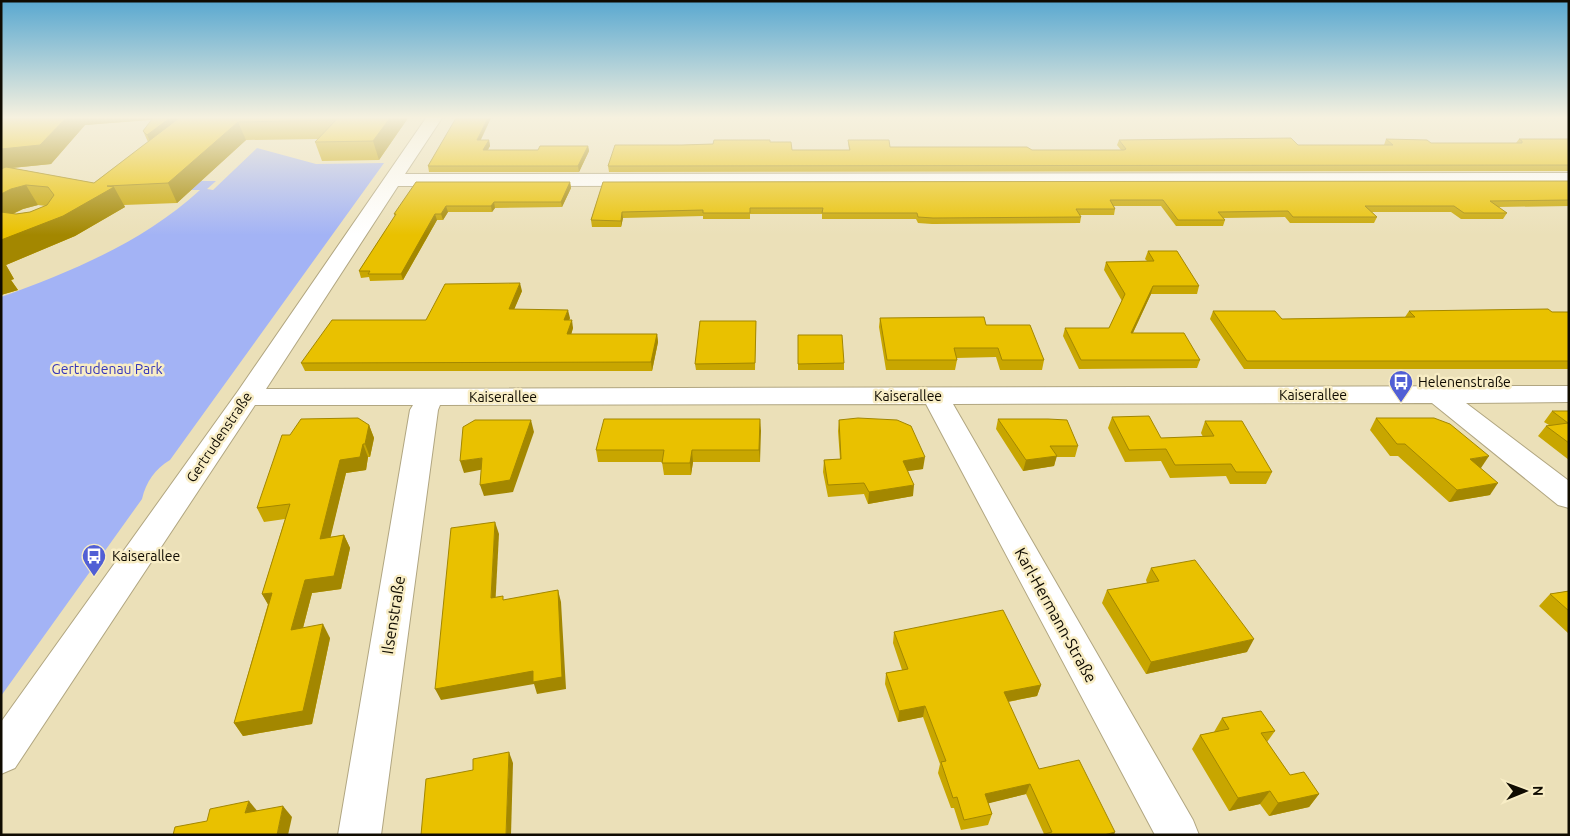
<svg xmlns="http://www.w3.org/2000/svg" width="1570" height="836" font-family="Ubuntu,sans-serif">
<rect width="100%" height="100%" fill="#ebe0b8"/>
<path fill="#a3b3f5" d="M257,148L316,164L384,163L170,460C155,469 146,482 142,499L1,696V297C73,271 143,242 200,190H175L184,181H216L207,189L213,190Z"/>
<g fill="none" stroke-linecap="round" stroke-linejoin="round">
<g stroke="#b1a681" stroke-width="2">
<polygon id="minor" points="426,118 442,118 405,174 1569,173 1569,185 398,186 266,389 1569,386 1569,402 1466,403 1569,481 1569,508 1558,505 1432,403 953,404 1193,820 1199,835 1155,835 926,404 440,405 438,410 381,835 338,835 410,410 413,405 255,405 15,768 1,774 1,722 238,391"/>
</g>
<use href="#minor" fill="#fff" fill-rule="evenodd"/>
</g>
<g fill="#c8a600" fill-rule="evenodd">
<path d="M1,118H408L379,160L322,161L315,142L319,139L246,140L177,203L124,205L125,207L75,236L6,265L14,279L11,280L18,290L1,295ZM151,120L143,131L148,142L94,183L12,168L51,164L85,125ZM38,205L46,206L30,212L16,214H13L23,209Z"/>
<polygon points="1386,139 1431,143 1516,143 1519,139 1569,139 1569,171 609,172 608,166 682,145 770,142 792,150 849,150 848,140 890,147 1032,150 1121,150 1117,145 1119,140 1298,145 1384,145"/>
<polygon points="481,140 489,140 490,146 488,150 538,150 588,146 589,151 579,172 429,172 428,166"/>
<polygon points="1569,181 1569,206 1498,207 1507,213 1503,219 1461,219 1451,212 1372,212 1377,217 1374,223 1290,223 1285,217 1223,218 1225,220 1223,226 1176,226 1161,206 1114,206 1115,209 1114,215 1080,215 1081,217 1080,223 932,224 918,223 916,219 822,219 822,214 750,214 750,219 703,219 703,216 623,218 621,227 592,227 591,220 603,182"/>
<polygon points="570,182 571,188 562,207 495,208 492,212 448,212 443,220 437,220 403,280 370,281 369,277 361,278 359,271 395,216 394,214"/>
<polygon points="1148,251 1199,286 1197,294 1151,294 1133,333 1200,360 1197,368 1079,369 1063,336 1065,328 1109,328 1122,301 1104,270 1106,262 1147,261 1145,259"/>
<polygon points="522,291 514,309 570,318 569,320 573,328 571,334 657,334 658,342 652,371 305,371 301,363 426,320"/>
<polygon points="1213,311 1282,319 1405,317 1409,311 1569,312 1569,369 1244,369 1210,319"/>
<polygon points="880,318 986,325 1044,360 1042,370 1000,370 996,357 956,358 957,360 955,370 886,370 879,327"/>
<polygon points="756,321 755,370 696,370 695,364"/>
<polygon points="798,335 844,363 844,370 798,370"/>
<polygon points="1552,411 1569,411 1569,460 1538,436 1546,426 1549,425 1544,422"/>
<polygon points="1112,417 1161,438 1203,437 1201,433 1205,421 1272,472 1266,484 1230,484 1226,476 1170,478 1161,461 1125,462 1108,428"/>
<polygon points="1376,418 1481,468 1480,468 1490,495 1449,502 1398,456 1390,456 1370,430"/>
<polygon points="760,419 760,462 693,462 691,475 664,475 662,462 598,462 596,450"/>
<polygon points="998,419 1078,446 1075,457 1056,457 1054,466 1023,471 996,429"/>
<polygon points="839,420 923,469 908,471 913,496 868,504 864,494 828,497 823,472 824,460 840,459 838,431"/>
<polygon points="369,425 374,438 370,457 368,457 366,470 346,473 330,537 344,535 350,548 341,589 312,593 303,628 330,638 312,724 243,736 234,723 268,604 262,594 285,519 264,522 257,508 290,435"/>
<polygon points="1151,568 1247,652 1146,674 1102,603 1107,590 1147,583 1146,580"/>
<polygon points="1569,591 1569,634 1539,606 1550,594"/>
<polygon points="894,632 1041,685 1037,696 1008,702 1039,769 1115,832 1044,834 1026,794 988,803 992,814 988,825 961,830 954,808 951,808 938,773 940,764 923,717 898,722 885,684 886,673 902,670 893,643"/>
<polygon points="1222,718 1275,731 1267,742 1290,775 1319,794 1309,807 1269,816 1260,804 1229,811 1192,749 1200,735 1214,732"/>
</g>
<g fill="#a38700">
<polygon points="66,118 195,118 156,153 147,135 169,118 85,125 51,164 1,169 1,149"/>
<polygon points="390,118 408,118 379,160 373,141"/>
<polygon points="488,118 491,118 478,146 477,140"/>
<polygon points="238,122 246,140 177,203 168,183"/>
<polygon points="489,140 490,146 484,155 483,150"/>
<polygon points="588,146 589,151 579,172 578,166"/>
<polygon points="570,182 571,188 562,207 561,202"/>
<polygon points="26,185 38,205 23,209 1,219 1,194 11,189"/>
<polygon points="114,187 125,207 75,236 6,265 14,279 11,280 18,290 1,295 1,240"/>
<polygon points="494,202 495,208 492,212 491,206"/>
<polygon points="446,206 448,212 443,220 441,214"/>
<polygon points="622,212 623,218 621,227 621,221"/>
<polygon points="435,214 437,220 403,280 401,274"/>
<polygon points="520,283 522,291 511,317 509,309"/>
<polygon points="1153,286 1151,294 1129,341 1131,333"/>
<polygon points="568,310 570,318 566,328 564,320"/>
<polygon points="572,320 573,328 569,342 567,334"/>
<polygon points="657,334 658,342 652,371 651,362"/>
<polygon points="760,419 761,431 760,462 759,450"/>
<polygon points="531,420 534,432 513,492 484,496 480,485"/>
<polygon points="369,425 374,438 370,457 365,444"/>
<polygon points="363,444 368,457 366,470 346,473 327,552 320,539 340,460"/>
<polygon points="692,450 693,462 691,475 690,463"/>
<polygon points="1057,456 1054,466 1023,471 1026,460"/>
<polygon points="1489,456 1481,468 1462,471 1470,459"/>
<polygon points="925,457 923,469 901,472 903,461"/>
<polygon points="482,458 485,469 464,473 460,461"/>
<polygon points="1498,483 1490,495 1449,502 1457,490"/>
<polygon points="914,485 913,496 868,504 869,492"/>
<polygon points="495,522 499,534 495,610 491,598"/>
<polygon points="344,535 350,548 341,589 312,593 299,643 291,630 305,580"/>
<polygon points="558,590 561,602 566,689 537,694 534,684 441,700 435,689"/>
<polygon points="272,593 270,608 262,594"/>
<polygon points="323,624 330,638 312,724 243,736 234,723"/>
<polygon points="1254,639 1247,652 1146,674 1151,662"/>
<polygon points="1041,685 1037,696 1001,703 1004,692"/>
<polygon points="925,706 923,717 898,722 899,711"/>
<polygon points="509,752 513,763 511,835 506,835"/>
<polygon points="1030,784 1026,794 982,805 985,794"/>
<polygon points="1270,791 1260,804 1229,811 1238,798"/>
<polygon points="1319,794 1309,807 1269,816 1278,803"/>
<polygon points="249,801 258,812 245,813"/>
<polygon points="283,806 292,817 288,835 277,835"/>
<polygon points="1115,832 1114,835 1104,835"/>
</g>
<g fill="#e9c100" stroke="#a38700">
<polygon points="1,118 66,118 40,145 1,149"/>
<polygon points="153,118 170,118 147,135 143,131"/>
<polygon points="179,118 390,118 373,141 315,142 336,120 238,122 168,183 107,186 114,187 63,216 1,240 1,212 16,214 30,212 47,205 54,195 48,187 26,185 11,189 1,194 1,169 6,167 94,183"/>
<polygon points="456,118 488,118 477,140 489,140 483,150 538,150 540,146 588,146 578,166 428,166"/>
<polygon points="1291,138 1298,145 1393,145 1386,139 1427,140 1431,143 1522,143 1522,141 1519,139 1569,139 1569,165 608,166 615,145 682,145 713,144 714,140 770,140 770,142 791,142 792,150 850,150 848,140 889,140 890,147 1027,147 1032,150 1124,150 1126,149 1119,140"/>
<polygon points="1569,181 1569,200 1490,201 1507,213 1464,213 1454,206 1365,206 1377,217 1293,217 1288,211 1218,212 1225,220 1178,220 1163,200 1110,200 1115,209 1076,209 1081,217 933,218 918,217 917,213 822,213 823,208 750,208 750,213 703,213 703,210 622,212 621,221 591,220 603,182"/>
<polygon points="416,182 570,182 561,202 494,202 491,206 446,206 441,214 435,214 401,274 368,274 370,271 359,271 396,214 394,214"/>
<polygon points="1148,251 1177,251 1199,286 1153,286 1131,333 1184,333 1200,360 1081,360 1065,328 1109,328 1125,294 1106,262 1154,261"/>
<polygon points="520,283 509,309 568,310 564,320 572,320 567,334 657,334 651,362 301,363 332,320 426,320 445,284"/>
<polygon points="1548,309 1552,312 1569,312 1569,361 1247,361 1213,311 1275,311 1282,319 1415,317 1409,311"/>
<polygon points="984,317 986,325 1030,325 1044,360 1002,360 998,348 954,348 957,360 887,360 880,318"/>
<polygon points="700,321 756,321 755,363 695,364"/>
<polygon points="798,335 842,335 844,363 798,364"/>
<polygon points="1552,411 1569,411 1569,443 1546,426 1568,423"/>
<polygon points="1149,416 1161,438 1214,436 1205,421 1242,421 1272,472 1236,472 1231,464 1175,465 1166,449 1129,450 1112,417"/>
<polygon points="358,418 369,425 365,444 363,444 360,457 340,460 320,539 344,535 334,576 305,580 291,630 323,624 303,711 234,723 272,593 262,594 290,504 257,508 282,435 290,435 301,419"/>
<polygon points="858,418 897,420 911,426 925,457 903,461 914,485 869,492 864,483 828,485 824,460 841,459 839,420"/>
<polygon points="1376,418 1434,418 1450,424 1489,456 1470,459 1498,483 1457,490 1405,444 1397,444"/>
<polygon points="604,419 760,419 759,450 692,450 690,463 662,463 664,450 596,450"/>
<polygon points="998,419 1048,419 1067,420 1078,446 1050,446 1057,456 1026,460"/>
<polygon points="475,420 531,420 510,480 480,485 482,458 460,461 463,427"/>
<polygon points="495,522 491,598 503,596 503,600 558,590 562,677 533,682 533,671 435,689 451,528"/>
<polygon points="1195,560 1254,639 1151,662 1107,590 1159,581 1151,568"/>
<polygon points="1569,591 1569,611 1550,594"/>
<polygon points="1003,610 1041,685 1004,692 1039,769 1079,760 1115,832 1104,835 1041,835 1052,832 1030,784 985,794 992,814 964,820 957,797 953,798 941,762 946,761 925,706 899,711 886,673 908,669 894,632"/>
<polygon points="1261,711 1275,731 1261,733 1290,775 1304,772 1319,794 1278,803 1270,791 1238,798 1200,735 1229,729 1222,718"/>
<polygon points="509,752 506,835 421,835 426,779 473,770 473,759"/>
<polygon points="249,801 245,813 283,806 277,835 173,835 175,827 207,821 210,809"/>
</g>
<linearGradient id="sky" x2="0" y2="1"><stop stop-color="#59a8d0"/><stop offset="0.5" stop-color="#f6f1df"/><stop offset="1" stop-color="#f6f1df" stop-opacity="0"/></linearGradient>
<rect width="1570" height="235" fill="url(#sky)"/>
<defs>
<g id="bus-pin" transform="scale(1.25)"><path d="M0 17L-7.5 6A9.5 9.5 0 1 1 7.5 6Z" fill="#515fd5" stroke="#f8edc5"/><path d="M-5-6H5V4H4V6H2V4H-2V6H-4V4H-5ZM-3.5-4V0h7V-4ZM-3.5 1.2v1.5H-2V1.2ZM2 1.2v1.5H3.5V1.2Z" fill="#fff"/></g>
</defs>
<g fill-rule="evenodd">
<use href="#bus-pin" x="1401" y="382"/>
<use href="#bus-pin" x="94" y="556"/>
</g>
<g text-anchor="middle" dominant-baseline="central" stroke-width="5" stroke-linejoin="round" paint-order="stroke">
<g font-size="14" fill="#3536b9" stroke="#f8edc5">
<text x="107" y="369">Gertrudenau Park</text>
</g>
<g font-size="14" fill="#0f0b01" stroke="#f8edc5" text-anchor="start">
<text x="1418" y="382">Helenenstraße</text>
<text x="112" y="556">Kaiserallee</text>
</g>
<g font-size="14" fill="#0f0b01" stroke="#f8edc5">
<text x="1313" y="395">Kaiserallee</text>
<text x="908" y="396">Kaiserallee</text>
<text x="503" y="397">Kaiserallee</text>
<text transform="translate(219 437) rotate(-56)">Gertrudenstraße</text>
</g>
<g font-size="16" fill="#0f0b01" stroke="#f8edc5">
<text transform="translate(393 615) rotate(-81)">Ilsenstraße</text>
<text transform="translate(1056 615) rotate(61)">Karl-Hermann-Straße</text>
</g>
</g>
<rect width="1570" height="836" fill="none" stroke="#0f0b01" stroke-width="5"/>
<g transform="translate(1525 791) rotate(89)" stroke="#f8edc5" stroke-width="4" paint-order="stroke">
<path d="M0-4L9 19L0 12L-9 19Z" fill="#0f0b01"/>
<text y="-8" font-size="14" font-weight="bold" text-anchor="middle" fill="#0f0b01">N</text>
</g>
</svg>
